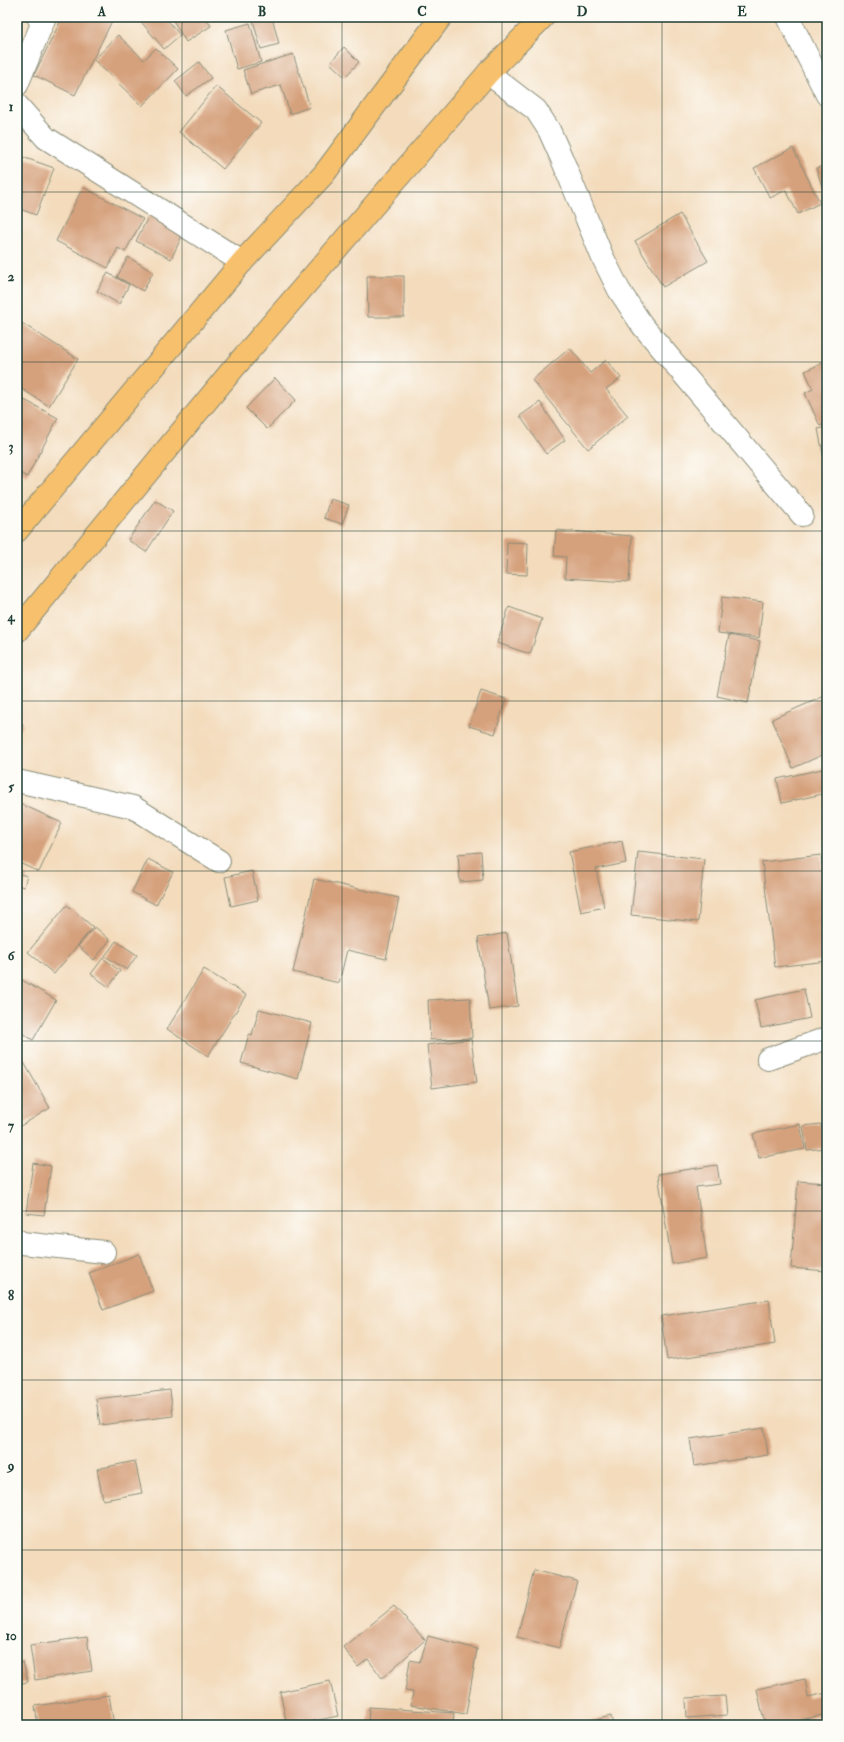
<svg xmlns="http://www.w3.org/2000/svg" width="844" height="1742" font-family="'IM FELL Double Pica',serif">
<rect width="100%" height="100%" fill="#fdfcf7"/>
<filter id="ink" filterUnits="userSpaceOnUse"><feTurbulence type="fractalNoise" baseFrequency=".025" numOctaves="2"/><feDisplacementMap in="SourceGraphic" scale="8" xChannelSelector="R" yChannelSelector="G"/><feConvolveMatrix kernelMatrix="1 2 1 2 8 2 1 2 1" color-interpolation-filters="sRGB"/></filter>
<filter id="wash" filterUnits="userSpaceOnUse"><feTurbulence type="fractalNoise" baseFrequency=".012" numOctaves="4" result="noise"/><feDisplacementMap in="SourceGraphic" scale="16" xChannelSelector="R" yChannelSelector="G"/><feGaussianBlur stdDeviation="0.9" result="paint"/><feColorMatrix in="noise" values="0 0 0 0 0 0 0 0 0 0 0 0 0 0 0 0 0 1.4 0 .05"/><feComposite in="paint" operator="in"/></filter>
<g filter="url(#wash)">
<rect width="100%" height="100%" fill="#f3dbbc"/>
<g id="blocks">
<g fill="#d5a07c">
<polygon points="56,17 114,17 75,95 34,75 61,20"/>
<polygon points="137,17 165,17 180,35 164,49"/>
<polygon points="171,17 205,17 211,26 186,42"/>
<polygon points="252,17 272,17 279,44 261,49"/>
<polygon points="250,23 261,62 237,69 226,30"/>
<polygon points="118,35 144,60 156,48 178,69 142,106 94,60"/>
<polygon points="344,47 359,62 345,77 330,63"/>
<polygon points="293,54 310,107 290,114 281,85 251,94 243,70"/>
<polygon points="199,62 211,78 186,96 175,81"/>
<polygon points="216,86 261,123 223,169 179,132"/>
<polygon points="793,148 820,203 798,214 786,190 770,198 754,168"/>
<polygon points="17,155 54,168 36,215 17,208"/>
<polygon points="827,165 827,201 816,168"/>
<polygon points="83,187 143,219 125,252 118,248 108,268 56,241"/>
<polygon points="680,214 708,261 663,287 635,241"/>
<polygon points="149,215 184,232 171,259 136,241"/>
<polygon points="128,257 153,272 143,291 117,277"/>
<polygon points="108,273 129,285 119,304 97,291"/>
<polygon points="367,276 404,276 404,317 368,317"/>
<polygon points="17,320 78,359 49,406 17,386"/>
<polygon points="570,348 590,373 606,360 621,378 606,389 628,416 588,449 532,380"/>
<polygon points="827,361 827,423 820,426 805,393 813,389 805,371"/>
<polygon points="275,378 296,400 267,429 246,408"/>
<polygon points="17,396 58,418 27,477 17,471"/>
<polygon points="540,402 565,440 546,454 520,416"/>
<polygon points="827,427 827,469 826,469 818,429"/>
<polygon points="330,499 349,505 342,524 324,518"/>
<polygon points="155,500 173,511 146,552 128,540"/>
<polygon points="556,530 632,536 629,582 565,578 566,557 554,556"/>
<polygon points="507,542 528,543 527,575 506,574"/>
<polygon points="722,597 763,602 759,638 718,633"/>
<polygon points="509,607 542,619 530,654 497,643"/>
<polygon points="729,635 760,641 748,703 717,696"/>
<polygon points="481,691 506,699 495,734 469,726"/>
<polygon points="827,695 827,753 793,768 772,719"/>
<polygon points="17,721 23,725 17,733"/>
<polygon points="827,768 827,793 782,803 777,779"/>
<polygon points="17,802 62,823 39,872 17,862"/>
<polygon points="622,841 626,863 596,869 604,907 581,912 569,852"/>
<polygon points="481,852 483,880 460,882 458,854"/>
<polygon points="638,852 704,859 698,922 631,915"/>
<polygon points="821,855 827,902 827,961 775,967 762,862"/>
<polygon points="148,859 173,872 156,905 132,892"/>
<polygon points="252,871 258,900 231,906 225,877"/>
<polygon points="17,873 27,876 24,887 17,885"/>
<polygon points="314,879 399,898 386,959 347,950 339,983 293,972"/>
<polygon points="67,905 93,927 54,974 28,952"/>
<polygon points="95,927 110,940 94,960 78,946"/>
<polygon points="507,933 518,1006 489,1010 478,938"/>
<polygon points="116,941 137,955 127,970 105,956"/>
<polygon points="103,958 120,971 109,987 91,974"/>
<polygon points="204,969 246,995 208,1056 167,1029"/>
<polygon points="17,977 56,1000 33,1040 17,1030"/>
<polygon points="804,989 810,1018 761,1028 755,1000"/>
<polygon points="470,998 472,1038 430,1040 428,1000"/>
<polygon points="259,1009 312,1023 298,1079 241,1063 249,1034 252,1035"/>
<polygon points="471,1039 477,1082 432,1088 427,1045"/>
<polygon points="22,1059 50,1108 17,1128 17,1062"/>
<polygon points="800,1124 805,1149 759,1158 753,1134"/>
<polygon points="821,1124 825,1148 807,1150 803,1126"/>
<polygon points="33,1163 51,1166 44,1215 26,1213"/>
<polygon points="717,1165 720,1184 696,1187 707,1258 672,1264 658,1174"/>
<polygon points="798,1181 827,1183 827,1271 791,1268"/>
<polygon points="139,1254 153,1291 103,1310 89,1273"/>
<polygon points="769,1300 775,1344 667,1360 661,1316"/>
<polygon points="170,1390 173,1416 100,1425 96,1399"/>
<polygon points="764,1428 768,1455 694,1466 690,1439"/>
<polygon points="135,1461 142,1493 103,1500 97,1469"/>
<polygon points="534,1570 577,1581 559,1648 517,1637"/>
<polygon points="394,1606 425,1640 382,1678 368,1659 358,1667 343,1647"/>
<polygon points="428,1636 477,1649 466,1714 411,1705 413,1692 405,1691 410,1660 420,1662"/>
<polygon points="87,1637 92,1671 35,1680 30,1645"/>
<polygon points="23,1662 28,1682 17,1684 17,1663"/>
<polygon points="805,1679 808,1697 827,1693 827,1714 778,1725 765,1725 757,1689"/>
<polygon points="330,1681 338,1716 295,1725 287,1725 280,1692"/>
<polygon points="109,1695 114,1725 38,1725 35,1706"/>
<polygon points="725,1696 727,1715 687,1718 686,1698"/>
<polygon points="369,1707 454,1713 453,1725 368,1725"/>
<polygon points="611,1716 613,1725 579,1725 579,1724"/>
</g>
</g>
</g>
<g filter="url(#ink)">
<use href="#blocks" fill-opacity="0" stroke="#898c78" stroke-width="1"/>
<g fill="none" stroke-linecap="round" stroke-linejoin="round">
<g stroke="#898c78" stroke-width="24">
<g id="minor">
<polyline points="788,17 827,95"/>
<polyline points="488,73 536,110 549,130 562,159 602,256 619,290 642,325 802,515"/>
<polyline points="17,85 44,19 38,17"/>
<polyline points="17,105 46,138 242,262"/>
<polyline points="17,781 133,807 219,861"/>
<polyline points="768,1059 827,1038"/>
<polyline points="17,1240 22,1243 104,1252"/>
</g>
</g>
<g stroke="#898c78" stroke-width="24">
<g id="major">
<polyline points="17,531 242,262 324,174 441,17"/>
<polyline points="17,631 233,369 488,73 543,17"/>
</g>
</g>
<use href="#minor" stroke="#fff" stroke-width="22"/>
<use href="#major" stroke="#f7c06c" stroke-width="22"/>
</g>
</g>
<path fill="none" stroke="#1f3d34" stroke-width="1" stroke-opacity="0.55" d="M182,17V1725M342,17V1725M502,17V1725M662,17V1725M17,192H827M17,362H827M17,531H827M17,701H827M17,871H827M17,1041H827M17,1211H827M17,1380H827M17,1550H827"/>
<rect width="844" height="1742" fill="none" stroke="#fdfcf7" stroke-width="44"/>
<rect x="22" y="22" width="800" height="1698" fill="none" stroke="#1f3d34" stroke-width="1.5"/>
<g font-size="13" text-anchor="middle" font-weight="bold" fill="#1f3d34">
<text x="102" y="16">A</text>
<text x="262" y="16">B</text>
<text x="422" y="16">C</text>
<text x="582" y="16">D</text>
<text x="742" y="16">E</text>
<text x="11" y="111">1</text>
<text x="11" y="281">2</text>
<text x="11" y="451">3</text>
<text x="11" y="621">4</text>
<text x="11" y="791">5</text>
<text x="11" y="960">6</text>
<text x="11" y="1130">7</text>
<text x="11" y="1300">8</text>
<text x="11" y="1470">9</text>
<text x="11" y="1640">10</text>
</g>
</svg>
